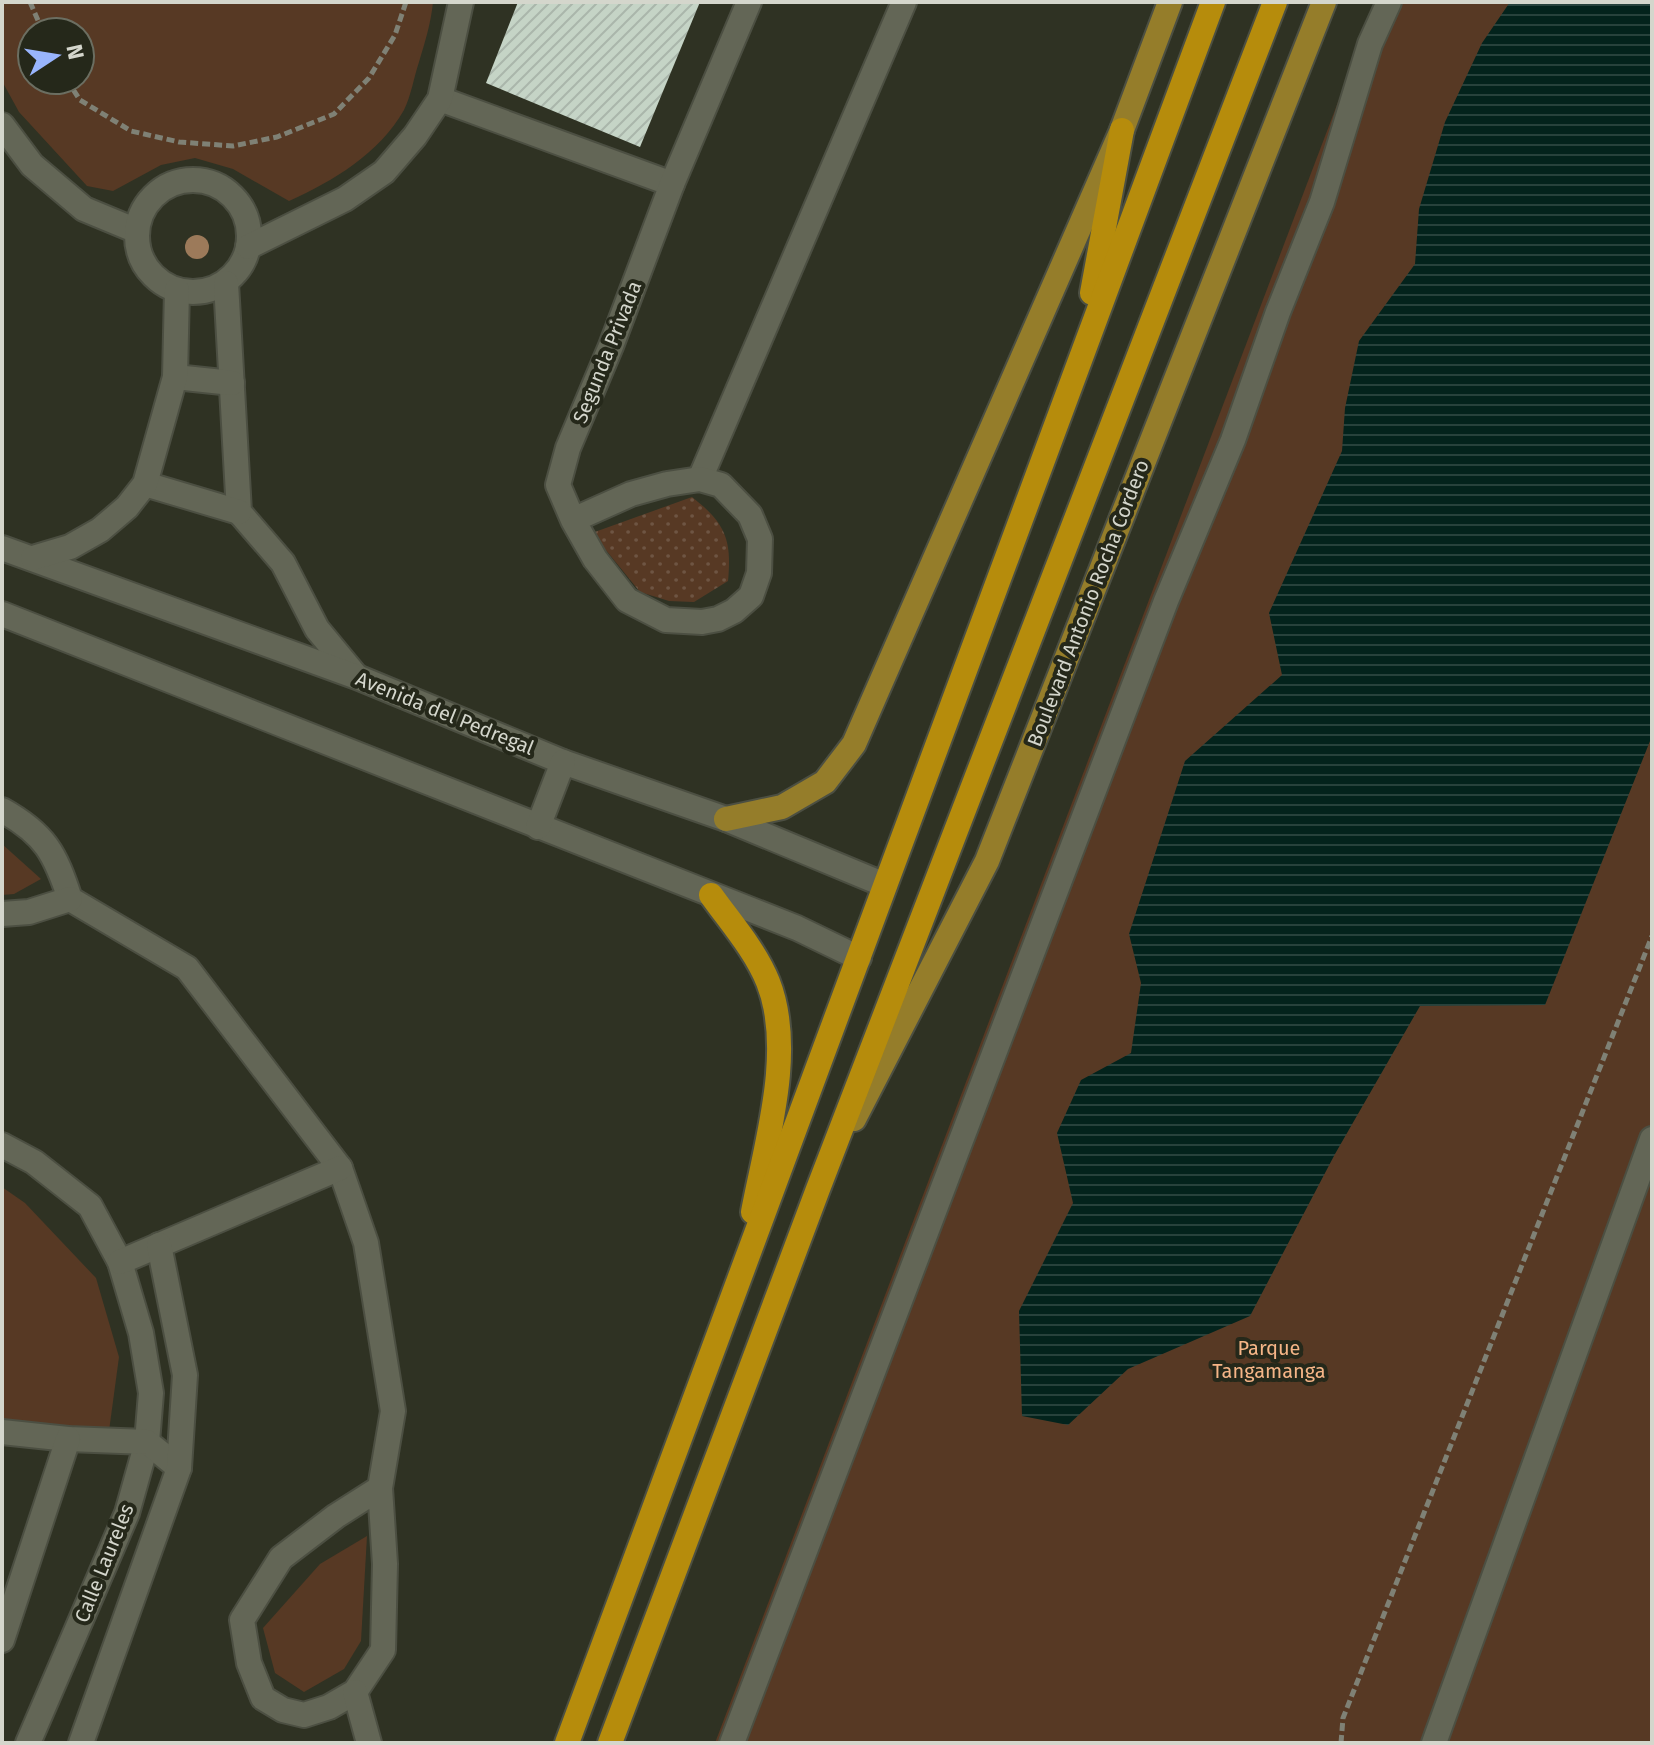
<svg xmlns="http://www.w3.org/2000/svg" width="1654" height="1745" font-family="'Fira Sans',sans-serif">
<defs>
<pattern id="grass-dots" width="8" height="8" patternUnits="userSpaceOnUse" patternTransform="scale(2)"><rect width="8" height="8" fill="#573924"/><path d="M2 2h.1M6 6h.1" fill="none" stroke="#6e5543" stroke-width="1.8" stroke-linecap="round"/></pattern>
<pattern id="water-rules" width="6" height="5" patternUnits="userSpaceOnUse" patternTransform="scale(2)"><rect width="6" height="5" fill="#03231c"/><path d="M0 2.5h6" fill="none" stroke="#27423c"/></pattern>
<pattern id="building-hatch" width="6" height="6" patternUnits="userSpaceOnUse" patternTransform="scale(2)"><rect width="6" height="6" fill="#c5d4c6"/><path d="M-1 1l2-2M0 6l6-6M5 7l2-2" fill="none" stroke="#aab6ab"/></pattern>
</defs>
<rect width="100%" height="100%" fill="#2f3223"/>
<path fill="url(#grass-dots)" d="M692,497C725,523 732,539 728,581L694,602L669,601L640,592L592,533Z"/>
<g fill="#573924" fill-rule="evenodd">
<path d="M2,2H433C431,23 425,42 419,62C414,77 411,96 404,110C379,154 333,181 289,201L233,169L195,158L161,165L113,191L87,186L19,112L2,81ZM32,32H80V80H32Z"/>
<polygon points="1376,2 1652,2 1652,1743 715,1743"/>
<polygon points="2,844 41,879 14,894 2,895"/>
<polygon points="2,1187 25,1203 96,1278 119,1357 109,1431 2,1426"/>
<polygon points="367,1536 361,1641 344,1669 304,1692 275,1673 263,1628 320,1564"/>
</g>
<polygon fill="url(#water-rules)" points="1510,2 1652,2 1652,736 1545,1005 1420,1006 1335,1154 1250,1316 1128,1369 1068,1425 1022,1416 1019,1311 1073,1203 1057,1133 1081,1080 1131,1053 1141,983 1129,934 1185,761 1282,675 1269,613 1342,451 1345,408 1359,341 1415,264 1419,209 1445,122 1482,43"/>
<polygon fill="url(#building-hatch)" points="518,2 700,2 640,147 486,83"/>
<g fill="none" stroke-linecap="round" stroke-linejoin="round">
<g stroke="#4c4f42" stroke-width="28">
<g id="minor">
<polyline points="440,99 672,184"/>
<polyline points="2,125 32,165 84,209 137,231"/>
<circle cx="193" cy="236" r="56"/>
<polyline points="248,247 345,199 384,172 415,136 440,99 461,2"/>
<polyline points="226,283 239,512 283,563 317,629 355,675"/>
<polyline points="175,377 232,383"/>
<polyline points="700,479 904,2"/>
<polyline points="145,484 239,512"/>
<polyline points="573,520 631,494 667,484 700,479 721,485 750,515 760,539 759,573 751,596 734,611 718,619 702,622 666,620 627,600 595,559 573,520 558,485 568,448 611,346 672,184 749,2"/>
<polyline points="2,548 357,677 563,762 726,819 885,885"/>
<polyline points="33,558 70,547 100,530 127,507 145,484 175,377 177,290"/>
<polyline points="2,614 797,928 859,958"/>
<path d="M2,810C45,834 55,853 70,899L187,968L340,1168L366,1243L393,1411L380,1488L385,1564L383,1650L355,1692L329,1707L304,1715L283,1710L263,1698L249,1663L242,1620L281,1558L336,1516L380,1488"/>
<polyline points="538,827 563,762"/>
<polyline points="2,914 29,912 70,899"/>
<polyline points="2,1145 34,1162 90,1206 120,1262 141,1333 151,1393 147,1442 127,1513 28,1743"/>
<polyline points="120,1262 340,1168"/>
<polyline points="2,1432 68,1439 147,1442 179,1468"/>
<polyline points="2,1640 68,1439"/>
<polyline points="355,1692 369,1743"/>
<polyline points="81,1743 179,1468 185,1375 159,1245"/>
<polyline points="732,1743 1166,601 1233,440 1278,312 1322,202 1370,44 1389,2"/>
<polyline points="1434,1743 1652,1139"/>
</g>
</g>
<g stroke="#4c4f42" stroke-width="28">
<g id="major">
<polyline points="726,819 782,807 825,782 854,744 1122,130 1170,2"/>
<polyline points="854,1119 987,861 1324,2"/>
</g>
</g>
<g stroke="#4c4f42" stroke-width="28">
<g id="highway">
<polyline points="1092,293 1122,130"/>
<path d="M711,895C731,923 755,950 768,982C795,1050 766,1143 753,1212"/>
<polyline points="567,1743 1213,2"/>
<polyline points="610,1743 818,1189 1275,2"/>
</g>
</g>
<g stroke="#7f8175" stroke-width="5" stroke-dasharray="8 4" stroke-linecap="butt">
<polyline points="30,2 43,32"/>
<polyline points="67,80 80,100 131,131 179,142 233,146 277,137 334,114 369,78 395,35 406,2"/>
<polyline points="1341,1743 1343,1718 1652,936"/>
</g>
<use href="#minor" stroke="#636656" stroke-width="24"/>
<use href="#major" stroke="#957d2a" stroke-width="24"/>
<use href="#highway" stroke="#b68c0c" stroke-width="24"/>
</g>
<circle fill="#9c7a5a" cx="197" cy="247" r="12"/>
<g text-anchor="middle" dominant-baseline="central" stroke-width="8" stroke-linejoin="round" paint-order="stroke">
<g font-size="20" fill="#d4d6cc" stroke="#25281a">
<text transform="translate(607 352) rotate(-68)">Segunda Privada</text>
<text transform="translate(1088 603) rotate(-69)">Boulevard Antonio Rocha Cordero</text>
<text transform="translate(445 713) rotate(22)">Avenida del Pedregal</text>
<text transform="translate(104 1563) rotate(-68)">Calle Laureles</text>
</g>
<g font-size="20" fill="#f5b587" stroke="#25281a">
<text x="1269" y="1348">Parque<tspan x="1269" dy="23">Tangamanga</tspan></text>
</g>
</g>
<rect width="1654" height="1745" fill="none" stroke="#d4d6cc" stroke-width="8"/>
<g transform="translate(56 56) rotate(78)"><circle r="38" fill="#25281a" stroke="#6b6e61" stroke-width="2"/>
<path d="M0-6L14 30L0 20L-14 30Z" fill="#99b5fd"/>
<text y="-12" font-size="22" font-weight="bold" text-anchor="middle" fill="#d4d6cc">N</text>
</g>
</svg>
